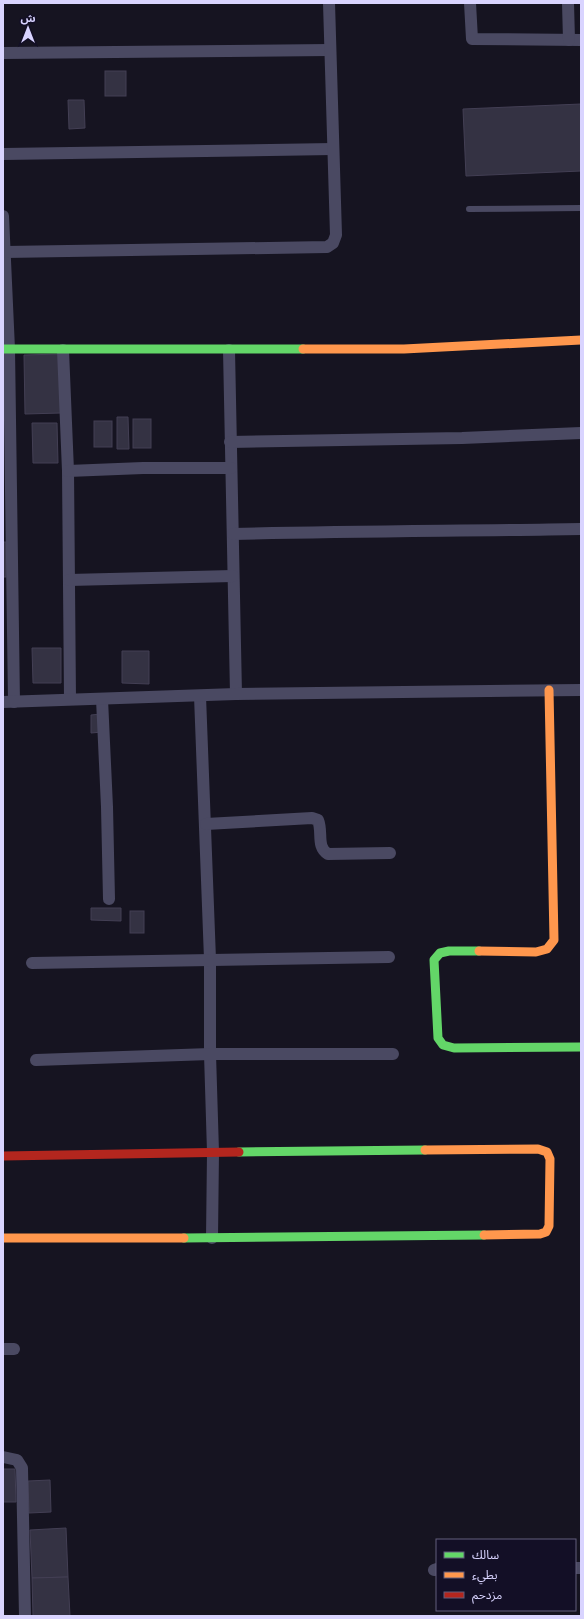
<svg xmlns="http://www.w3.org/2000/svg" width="584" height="1619" font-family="Montserrat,'Noto Sans Arabic',sans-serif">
<rect width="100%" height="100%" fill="#161421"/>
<g fill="#343243" stroke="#433f54">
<rect x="105" y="71" width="21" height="25"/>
<polygon points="68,100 84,100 85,128 69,129"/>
<polygon points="581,104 581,171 466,176 463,109"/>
<polygon points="60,354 61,413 25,414 24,355"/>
<polygon points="117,417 128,417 129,449 117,449"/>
<rect x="133" y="419" width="18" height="29"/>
<rect x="94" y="421" width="18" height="26"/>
<polygon points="32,423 57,423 58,463 33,463"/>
<rect x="3" y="542" width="3" height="35"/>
<polygon points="32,648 61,648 61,683 33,683"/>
<polygon points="122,651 149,651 149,684 122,683"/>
<polygon points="101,714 102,732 91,733 91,715"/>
<polygon points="91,908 121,908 121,921 91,920"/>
<rect x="130" y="911" width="14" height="22"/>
<polygon points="3,1469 15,1469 16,1502 3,1502"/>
<polygon points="50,1480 51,1512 29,1513 28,1481"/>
<polygon points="66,1528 68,1577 32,1578 30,1530"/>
<polygon points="68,1577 70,1616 33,1616 32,1578"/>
</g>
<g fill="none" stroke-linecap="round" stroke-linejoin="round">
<polyline stroke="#4a4962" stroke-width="6" points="469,209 581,208"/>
<g stroke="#4a4962" stroke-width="12">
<polyline points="470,3 472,39 581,40"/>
<polyline points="568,3 569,40"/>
<polyline points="3,53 330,50"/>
<polyline points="3,154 333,149"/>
<polyline points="3,216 9,349 14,702"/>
<polyline points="5,252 327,247 333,243 336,235 329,3"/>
<polyline points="63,350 68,471 70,699"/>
<polyline points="229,350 236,694"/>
<polyline points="230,442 462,438 581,433"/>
<polyline points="68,471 143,468 231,468"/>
<path d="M233,534C349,531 465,531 581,529"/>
<polyline points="69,580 233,576"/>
<polyline points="200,696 210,959 210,1054 213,1152 212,1238"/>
<polyline points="102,699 107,807 109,899"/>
<polyline points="3,702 236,694 581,690"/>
<path d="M206,824L312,818L318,820C323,832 316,847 328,854L390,853"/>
<polyline points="32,963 389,957"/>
<polyline points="36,1060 210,1054 393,1054"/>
<polyline points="3,1349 14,1349"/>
<polyline points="3,1457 17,1460 22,1468 25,1616"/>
<polyline points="575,1568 581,1568"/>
<polyline points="434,1570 437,1569"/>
</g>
<g stroke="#63d668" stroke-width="9">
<polyline points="3,349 303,349"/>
<polyline points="479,951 449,951 440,953 434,960 438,1038 443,1045 454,1048 581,1047"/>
<polyline points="239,1152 425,1150"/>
<polyline points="184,1238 484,1235"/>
</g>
<g stroke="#ff974d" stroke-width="9">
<polyline points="303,349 404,349 581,340"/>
<polyline points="479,951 536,952 547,949 554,940 549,690"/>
<polyline points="425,1150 538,1149 547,1152 550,1159 549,1226 546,1232 540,1234 484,1235"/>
<polyline points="3,1238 184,1238"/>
</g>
<polyline stroke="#b3261e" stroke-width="9" points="3,1156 239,1152"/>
</g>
<rect width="584" height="1619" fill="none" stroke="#d9d4ff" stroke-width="8"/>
<rect x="436" y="1539" width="140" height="72" fill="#130f26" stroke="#625e7d"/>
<rect x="444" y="1552" width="20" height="6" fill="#63d668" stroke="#625e7d"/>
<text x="472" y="1559" font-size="12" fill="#d9d4ff">سالك</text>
<rect x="444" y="1572" width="20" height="6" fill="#ff974d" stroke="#625e7d"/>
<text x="472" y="1579" font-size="12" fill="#d9d4ff">بطيء</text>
<rect x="444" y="1592" width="20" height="6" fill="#b3261e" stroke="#625e7d"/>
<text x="472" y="1599" font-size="12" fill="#d9d4ff">مزدحم</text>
<g transform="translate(28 28)" stroke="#130f26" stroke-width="3" paint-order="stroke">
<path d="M0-3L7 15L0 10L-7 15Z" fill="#d9d4ff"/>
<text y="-6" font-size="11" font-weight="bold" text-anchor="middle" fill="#d9d4ff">ش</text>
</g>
</svg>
